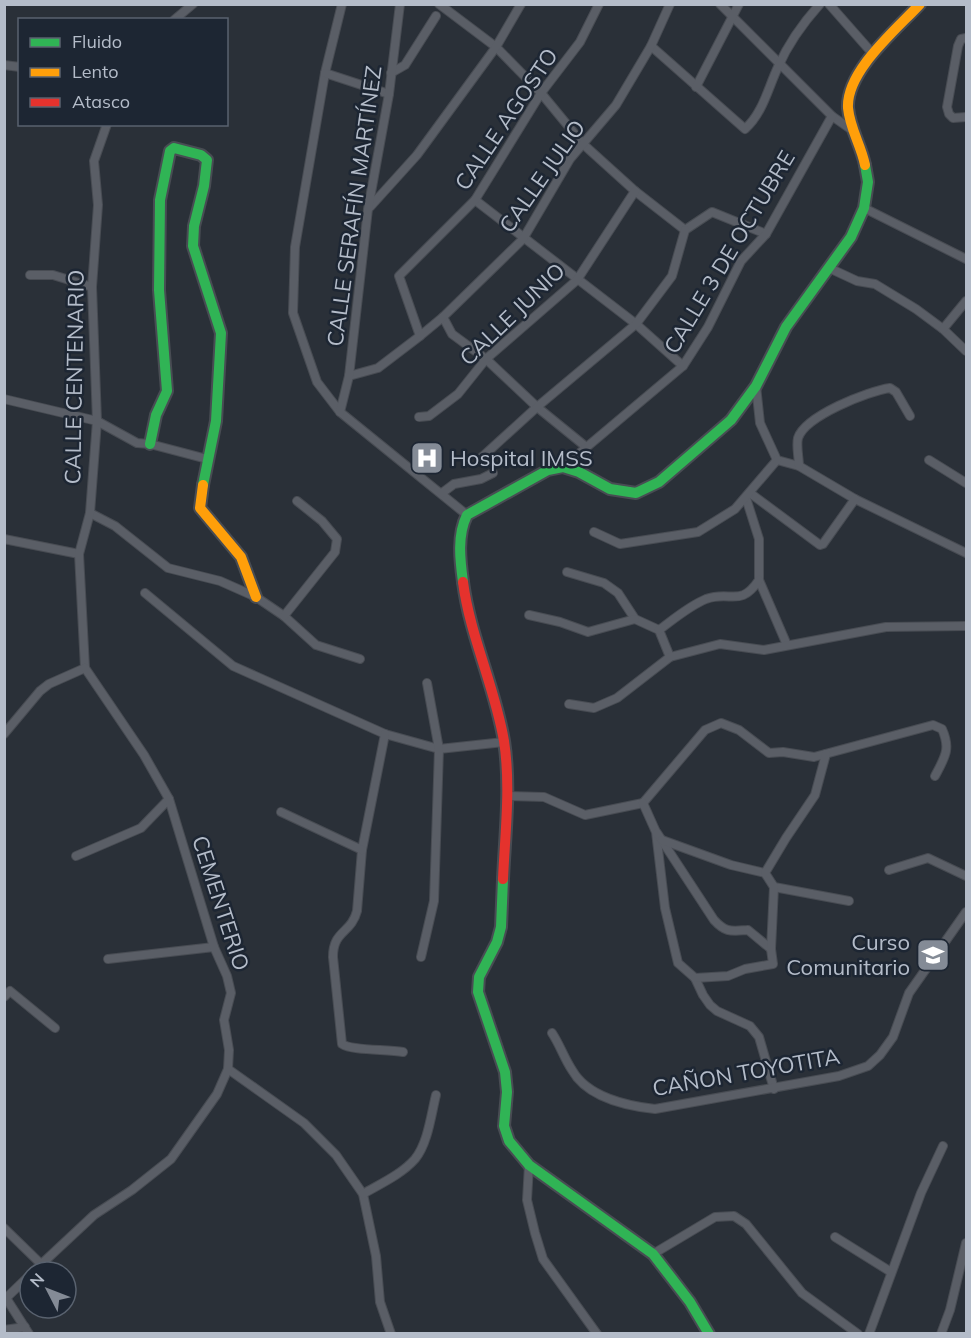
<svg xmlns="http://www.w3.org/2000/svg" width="971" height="1338" font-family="Mulish,sans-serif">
<rect width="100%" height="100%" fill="#2a3038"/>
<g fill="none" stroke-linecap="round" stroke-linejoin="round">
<g stroke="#484c53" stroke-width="10">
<g id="street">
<polyline points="342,4 325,73 295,247 293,313 317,382 340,412 467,515"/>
<polyline points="439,4 496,47 541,93 583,144 635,191 685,230"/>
<polyline points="720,4 832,116 852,130"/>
<polyline points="829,4 873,54"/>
<polyline points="174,20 193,4"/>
<polyline points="966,38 961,39 958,46 947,107 949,114 953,118 966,117"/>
<path d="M651,46L745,129C763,113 768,88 778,67C788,44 803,23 820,4"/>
<polyline points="4,65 20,67"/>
<polyline points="325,73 389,94"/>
<polyline points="391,73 405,65 436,16"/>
<polyline points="696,87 739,4"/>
<polyline points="475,200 636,324 683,366"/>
<polyline points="370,207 417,155 496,47 521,4"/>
<polyline points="864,208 966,259"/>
<polyline points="685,230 712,212 766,234"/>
<polyline points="829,268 857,281 875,284 916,309 943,329 966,351"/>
<polyline points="30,275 53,275 92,287"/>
<polyline points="443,317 452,334 486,359 537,407 585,446"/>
<polyline points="943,329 966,301"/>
<polyline points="420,336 399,276 475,200 541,93 580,42 599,4"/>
<polyline points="349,376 378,368 420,336 443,317 523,239 570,159 616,105 651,46 670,4"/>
<polyline points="756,386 760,423 777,460 799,466 855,499 966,553"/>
<polyline points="4,399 97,421 137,443 150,444 207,459"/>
<polyline points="340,412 349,376 368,209 389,94 400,4"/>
<polyline points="419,417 429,416 458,394 486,359 577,280 635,191"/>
<polyline points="481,458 537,407 636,324 672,276 685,230"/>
<polyline points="929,460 966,483"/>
<path d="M799,466C799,458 796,446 798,438C805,416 868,391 890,388L896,392L910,416"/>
<polyline points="563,467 683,366 708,327 741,261 766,234 832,116"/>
<polyline points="442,493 454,484 481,479 493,473"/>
<polyline points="750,493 820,545 823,544 855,499"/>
<polyline points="746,498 759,539 759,580 787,645"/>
<polyline points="90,513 115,526 168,568 220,581 256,597 284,616 316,645 360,659"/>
<polyline points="594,532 620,544 698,532 735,509 777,460"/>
<polyline points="4,539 79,554"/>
<polyline points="567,572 604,583 618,593 635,619 659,630 670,657"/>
<polyline points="145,593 233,666 385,734 439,749 504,742"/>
<polyline points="529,615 560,622 588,632 635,619"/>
<polyline points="284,616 335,552 337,539 322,521 297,501"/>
<path d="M659,630C674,619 689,606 706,599C731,590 740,608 759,580"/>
<polyline points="85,668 79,554 90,513 97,421 92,287 98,205 94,161 107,124"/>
<polyline points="569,704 594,708 617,698 670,657 720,644 764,650 886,627 966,626"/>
<polyline points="4,734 40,691 49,684 85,668"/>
<path d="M385,734L362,850L357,911C351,934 333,930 333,957L342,1044C352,1051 387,1049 403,1052"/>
<polyline points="507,796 544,797 585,815 643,803"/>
<path d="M643,803L705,730L721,723L739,730L769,753L783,752L814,757L933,725L942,729C951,749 945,757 935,776"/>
<polyline points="643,803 656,832 665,908 678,963 695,978 703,995 710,1005 717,1011 750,1026 759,1037 774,1089"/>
<polyline points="281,812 362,850"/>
<path d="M657,833L714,920C726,933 731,931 748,930L771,949"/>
<polyline points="662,840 731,865 765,873"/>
<polyline points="76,856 141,828 169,799"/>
<polyline points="889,870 928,858 966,876"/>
<polyline points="774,887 849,901"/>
<polyline points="421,957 434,901 439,749 427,683"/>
<polyline points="108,959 214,947"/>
<polyline points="695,978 728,976 745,969 773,964 771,949 774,887 765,873 786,838 815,795 826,754"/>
<polyline points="4,997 10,991 55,1028"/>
<path d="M552,1033C560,1045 564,1058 572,1070C587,1097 627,1106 655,1109L839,1076L868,1066L880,1055L893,1037L909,993L966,912"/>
<polyline points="228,1069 304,1123 336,1155 363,1194 376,1256 380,1302 391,1334"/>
<polyline points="529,1165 527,1200 535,1233 543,1259 597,1334"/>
<path d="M363,1194C380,1184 402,1174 415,1159C428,1143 431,1115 436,1095"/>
<polyline points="4,1228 41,1264"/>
<polyline points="835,1237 891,1272"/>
<polyline points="653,1254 715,1217 734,1216 746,1224 802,1293 858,1334"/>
<polyline points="33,1272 94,1215 132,1190 171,1159 217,1094 228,1069 229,1050 224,1020 231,993 227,976 214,947 169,799 144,755 85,668"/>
<polyline points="6,1298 29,1334"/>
<polyline points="4,1300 30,1275"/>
<polyline points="4,1330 25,1327"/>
<polyline points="869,1334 921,1193 943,1146"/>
<polyline points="941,1334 950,1310 966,1243"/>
</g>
</g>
<g stroke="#484c53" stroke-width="14">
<g id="fast">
<polyline points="150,444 156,415 167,391 159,290 160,200 170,151 174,148 201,155 207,160 204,186 194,226 193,246 221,333 216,421 203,485"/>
<path d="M463,582C460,560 457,535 467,515L548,470L563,467L579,472L610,489L636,493L659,482L731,420L756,386L786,327L851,237L864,208L868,182L865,165"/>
<polyline points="503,879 501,927 497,942 479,977 478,992 505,1072 507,1092 504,1126 509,1141 529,1165 653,1254 690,1302 709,1334"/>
</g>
</g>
<g stroke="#484c53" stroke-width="14">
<g id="slow">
<path d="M865,165C861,145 850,129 848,108C846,71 897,29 920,4"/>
<polyline points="203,485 200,508 241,557 256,597"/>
</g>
</g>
<g stroke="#484c53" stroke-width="14">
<path id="jam" d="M463,582C470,636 495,687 504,741C511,786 505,834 503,879"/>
</g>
<use href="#street" stroke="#5a5e66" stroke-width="8"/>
<use href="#fast" stroke="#30b455" stroke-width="10"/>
<use href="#slow" stroke="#ff9f0a" stroke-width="10"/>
<use href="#jam" stroke="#e5322d" stroke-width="10"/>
</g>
<defs>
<g id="hospital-square" transform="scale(1.725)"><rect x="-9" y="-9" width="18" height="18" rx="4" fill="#848b96" stroke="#1d2633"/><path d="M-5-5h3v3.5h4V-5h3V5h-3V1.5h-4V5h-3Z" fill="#fff"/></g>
<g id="school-square" transform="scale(1.725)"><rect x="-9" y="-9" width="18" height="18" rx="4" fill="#848b96" stroke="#1d2633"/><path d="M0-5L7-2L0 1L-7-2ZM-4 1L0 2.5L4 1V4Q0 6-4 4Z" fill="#fff"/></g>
</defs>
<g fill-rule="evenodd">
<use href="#hospital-square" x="427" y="458"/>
<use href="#school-square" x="933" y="955"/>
</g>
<g text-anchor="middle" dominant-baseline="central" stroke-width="5" stroke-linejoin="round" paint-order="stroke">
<g font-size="22" fill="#b4bcc9" stroke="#1d2633">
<text transform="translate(506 119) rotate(-56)">CALLE AGOSTO</text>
<text transform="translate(542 176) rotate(-55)">CALLE JULIO</text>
<text transform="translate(354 206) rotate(-82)">CALLE SERAFÍN MARTÍNEZ</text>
<text transform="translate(729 252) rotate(-59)">CALLE 3 DE OCTUBRE</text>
<text transform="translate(512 314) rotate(-44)">CALLE JUNIO</text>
<text transform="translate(74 377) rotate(-89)">CALLE CENTENARIO</text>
<text transform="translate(221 903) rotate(72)">CEMENTERIO</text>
<text transform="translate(746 1072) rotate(-10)">CAÑON TOYOTITA</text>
</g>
<g font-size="22" fill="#b4bcc9" stroke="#1d2633" text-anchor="start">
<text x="450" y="458">Hospital IMSS</text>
<text x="910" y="942" text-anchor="end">Curso<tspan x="910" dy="25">Comunitario</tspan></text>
</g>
</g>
<rect width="971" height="1338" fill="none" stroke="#b4bcc9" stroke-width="12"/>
<rect x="18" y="18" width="210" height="108" fill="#1d2633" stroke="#59626f" stroke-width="1.5"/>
<rect x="30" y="38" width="30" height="9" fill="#30b455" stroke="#59626f" stroke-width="1.5"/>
<text x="72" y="48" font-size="18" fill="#b4bcc9">Fluido</text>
<rect x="30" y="68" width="30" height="9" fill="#ff9f0a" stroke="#59626f" stroke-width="1.5"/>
<text x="72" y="78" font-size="18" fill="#b4bcc9">Lento</text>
<rect x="30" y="98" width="30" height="9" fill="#e5322d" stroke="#59626f" stroke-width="1.5"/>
<text x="72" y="108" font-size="18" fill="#b4bcc9">Atasco</text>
<g transform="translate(48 1290) rotate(312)"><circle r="28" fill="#1d2633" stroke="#59626f" stroke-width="1.5"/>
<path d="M0-4.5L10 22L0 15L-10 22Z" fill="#848b96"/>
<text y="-9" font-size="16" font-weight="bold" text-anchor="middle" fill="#b4bcc9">N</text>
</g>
</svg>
